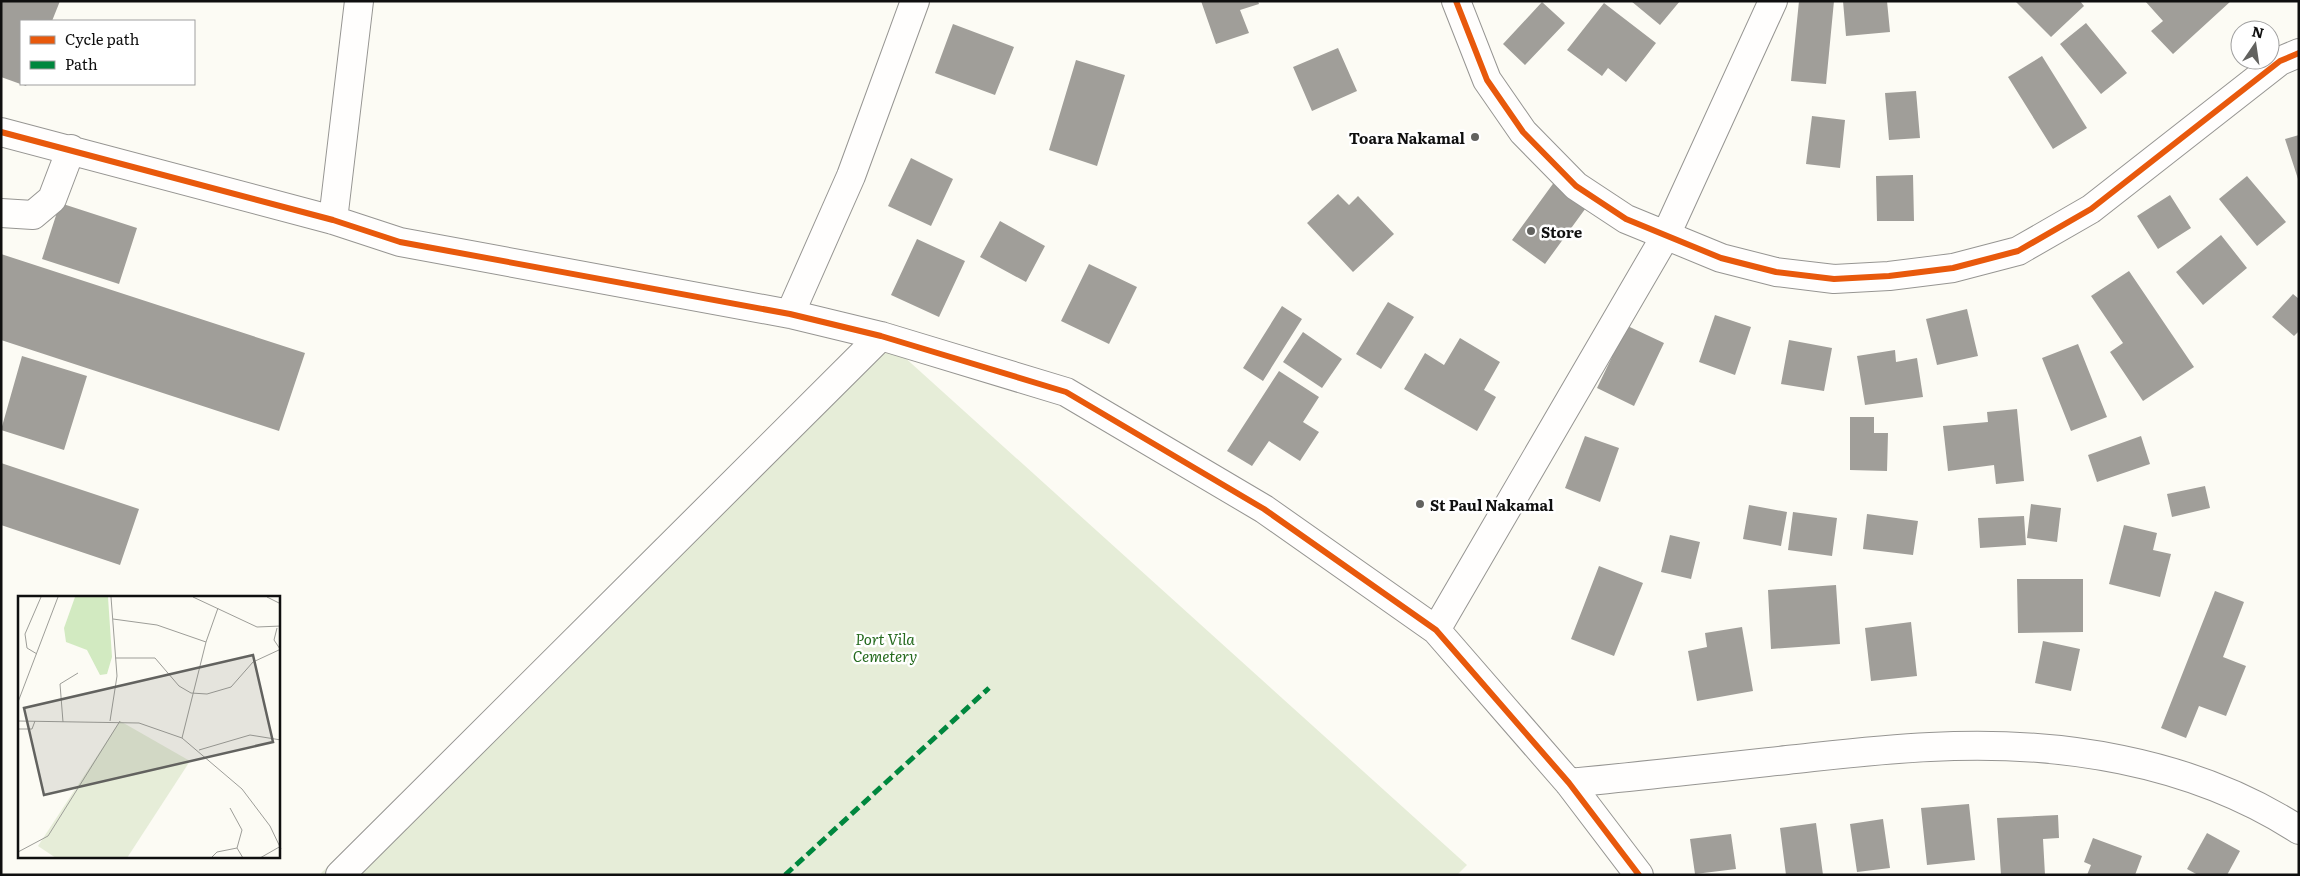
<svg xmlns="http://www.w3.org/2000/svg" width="2300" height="876" viewBox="0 0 2300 876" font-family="Literata,serif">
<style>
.cemetery{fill:#e6edd8}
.building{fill:#a09e99}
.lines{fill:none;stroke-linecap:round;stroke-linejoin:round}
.minor-casing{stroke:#969592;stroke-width:30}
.minor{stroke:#fffefd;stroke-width:28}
.quiet{stroke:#00873e;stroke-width:5;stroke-dasharray:10 5;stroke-linecap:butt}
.cycleway-casing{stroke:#fff;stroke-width:9}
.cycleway{stroke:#e8590c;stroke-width:6}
.poi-dot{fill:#62625f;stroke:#fff;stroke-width:2}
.labels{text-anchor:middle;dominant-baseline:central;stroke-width:5;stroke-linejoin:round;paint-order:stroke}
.poi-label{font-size:15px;font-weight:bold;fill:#0f0f0f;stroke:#fff;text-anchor:start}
.park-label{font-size:15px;font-style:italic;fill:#24691d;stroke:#fff}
.inset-road{fill:none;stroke:#9d9d98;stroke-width:1}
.view{fill:#62625f;fill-opacity:0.15;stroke:#62625f;stroke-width:2.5}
.inset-edge{fill:none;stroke:#0f0f0f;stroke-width:2.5}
</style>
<rect width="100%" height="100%" fill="#fcfbf4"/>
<path class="cemetery" d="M881,336L1467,865L1457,875H319Z"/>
<path class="building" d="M1,1H60L52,21H21V84H27L26,86L1,77Z
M1201,1H1258L1259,4L1240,10L1249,33L1216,44Z
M1631,1H1680L1660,25Z
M1799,1H1834L1826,84L1791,81Z
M1843,1H1887L1890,32L1846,36Z
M2015,1H2080L2084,6L2051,37Z
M2145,1H2231L2173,54L2151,31L2163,21Z
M1542,2L1565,23L1525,65L1503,44Z
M1604,3L1656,43L1626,82L1608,68L1602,76L1567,50Z
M2086,23L2127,73L2101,94L2060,44Z
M953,24L1014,47L995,95L935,73Z
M1338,48L1357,91L1312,111L1293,67Z
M2042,56L2087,128L2053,149L2008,77Z
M1076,60L1125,75L1097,166L1049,150Z
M1916,91L1920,138L1889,140L1885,93Z
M1812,116L1845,120L1840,168L1806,164Z
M2299,135V179H2298L2285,139Z
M911,158L953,179L931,226L888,206Z
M1913,175L1914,221H1877L1876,176Z
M2247,176L2286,222L2257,246L2219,199Z
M1555,181L1588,205L1545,264L1512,240Z
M1338,194L1349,205L1358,196L1394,234L1353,272L1307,223Z
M2170,195L2191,228L2158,249L2137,216Z
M60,203L137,228L119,284L42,259Z
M1000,221L1045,246L1026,282L980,257Z
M2221,235L2247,268L2203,305L2176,272Z
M917,239L965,261L939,317L891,295Z
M1,254L305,353L279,431L1,340Z
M1089,264L1137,287L1109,344L1061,321Z
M2129,271L2194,367L2143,401L2110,352L2123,343L2091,296Z
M2293,294L2299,299V331L2294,336L2272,317Z
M1388,302L1414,317L1381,369L1356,354Z
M1282,306L1302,319L1263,381L1243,368Z
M1967,309L1978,356L1937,365L1926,319Z
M1715,315L1751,327L1735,375L1699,362Z
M1617,321L1664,343L1634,406L1597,388L1612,357L1602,352Z
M1303,332L1342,359L1322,388L1283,362Z
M1460,338L1500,362L1484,390L1496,397L1477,431L1404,389L1425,353L1444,365Z
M1789,340L1832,348L1824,391L1781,384Z
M2078,344L2107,417L2071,431L2042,358Z
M1895,350L1896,362L1917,358L1923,397L1865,405L1857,356Z
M22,356L87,376L64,450L1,430Z
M1279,371L1319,397L1303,422L1319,432L1300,461L1269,441L1252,466L1227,451Z
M2017,409L2024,481L1996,484L1994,465L1948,471L1943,426L1988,422L1987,412Z
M1850,417H1874V433H1888L1887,471L1850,470Z
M1585,436L1619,448L1600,502L1565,488Z
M2141,436L2150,464L2097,482L2088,455Z
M1,463L139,509L120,565L1,525Z
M2205,486L2210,508L2172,517L2167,494Z
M2031,504L2061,508L2057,542L2027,538Z
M1749,505L1787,512L1781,546L1743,539Z
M1793,512L1837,518L1832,556L1788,550Z
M1867,514L1918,521L1913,555L1863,549Z
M2024,516L2026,545L1980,548L1978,518Z
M2124,525L2157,533L2153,550L2171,554L2160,597L2109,584Z
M1670,535L1700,542L1691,579L1661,572Z
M1599,566L1643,583L1614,656L1571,639Z
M2017,579H2083V632L2018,633Z
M1836,585L1840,644L1771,649L1768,590Z
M2215,591L2244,602L2223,657L2246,666L2226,716L2199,706L2186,738L2161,728Z
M1911,622L1917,676L1871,681L1865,628Z
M1742,627L1753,691L1697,701L1688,651L1707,647L1705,633Z
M2043,641L2080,649L2071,691L2035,683Z
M1969,804L1975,860L1927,865L1921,808Z
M2058,815L2059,838L2043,839L2045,875H2001L1997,818Z
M1883,819L1890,868L1857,872L1850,824Z
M1816,823L1823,875H1786L1780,828Z
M2207,833L2240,851L2227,875H2198L2187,869Z
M1731,834L1736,869L1695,874L1690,839Z
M2093,838L2142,856L2135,875H2087L2091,865L2084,862Z"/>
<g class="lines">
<g class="minor-casing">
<path id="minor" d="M1456,1L1487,80L1523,132L1576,186L1626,219L1721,258L1776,272L1834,279L1889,276L1953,268L2018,251L2091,209L2280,61L2299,53
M1,132L333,220L400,242L790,314L881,336L1066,392L1264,509L1436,630L1569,783L1639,875
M1,213L33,215L52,199L71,149
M333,220L359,1
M790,314L851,176L915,1
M1436,630L1666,235L1773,1
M1569,783C1642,776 1714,768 1787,760C1834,755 1882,749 1930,747C2056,740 2191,760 2299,830
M340,875L881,336"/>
</g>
<use href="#minor" class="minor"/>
<path class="quiet" d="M785,875L989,688"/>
<g class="cycleway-casing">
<path id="cycleway" d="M1456,1L1487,80L1523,132L1576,186L1626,219L1721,258L1776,272L1834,279L1889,276L1953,268L2018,251L2091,209L2280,61L2299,53
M1,132L333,220L400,242L790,314L881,336L1066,392L1264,509L1436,630L1569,783L1639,875"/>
</g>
<use href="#cycleway" class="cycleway"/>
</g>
<g class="poi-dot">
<circle cx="1475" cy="137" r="5"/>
<circle cx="1531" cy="231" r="5"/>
<circle cx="1420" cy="504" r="5"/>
</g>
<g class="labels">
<g class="poi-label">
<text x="1465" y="137" text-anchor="end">Toara Nakamal</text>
<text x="1541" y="231">Store</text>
<text x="1430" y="504">St Paul Nakamal</text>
</g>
<g class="park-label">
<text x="885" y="638">Port Vila<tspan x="885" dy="17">Cemetery</tspan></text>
</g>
</g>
<g transform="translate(18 596)">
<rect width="262" height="262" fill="#fcfbf4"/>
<path d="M57,1H90L94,61L89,78L82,79L69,54L48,46L46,32Z" fill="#d2eac1"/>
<path d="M102,125L172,165L109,262H38L20,250Z" fill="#e6edd8"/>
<path class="inset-road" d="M175,1L239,31L263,30M249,1L263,8M95,23L139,29L188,46L200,12M259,32L256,44L262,53M19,58L9,52L7,38L23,1M97,62H137L161,90L173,97L189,98L213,91L235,66L263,53M0,106L40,1M0,125L121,127L164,142L224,193L252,230L263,253M92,125L99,80L93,1M45,126L42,88L60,77M0,133H14L17,125M164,142L188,46M181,154L232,139L263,144M212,212L224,234L219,252L225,262M0,256L30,240L102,125M193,262L199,256L219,252M242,262L263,250"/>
<path class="view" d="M235,59L255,146L26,199L6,112Z"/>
<rect width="262" height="262" class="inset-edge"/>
</g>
<rect width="2300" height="876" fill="none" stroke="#0f0f0f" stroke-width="5"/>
<rect x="20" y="20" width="175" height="65" fill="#ffffff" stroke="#9f9f9f"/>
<rect x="30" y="36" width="25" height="8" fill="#e8590c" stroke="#9f9f9f"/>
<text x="65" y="45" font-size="15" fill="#0f0f0f">Cycle path</text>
<rect x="30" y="61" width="25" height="8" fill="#00873e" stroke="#9f9f9f"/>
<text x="65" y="70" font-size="15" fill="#0f0f0f">Path</text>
<g transform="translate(2255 45) rotate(13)"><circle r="24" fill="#ffffff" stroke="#9f9f9f"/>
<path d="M0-4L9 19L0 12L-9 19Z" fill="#62625f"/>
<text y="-8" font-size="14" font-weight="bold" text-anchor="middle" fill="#0f0f0f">N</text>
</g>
</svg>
